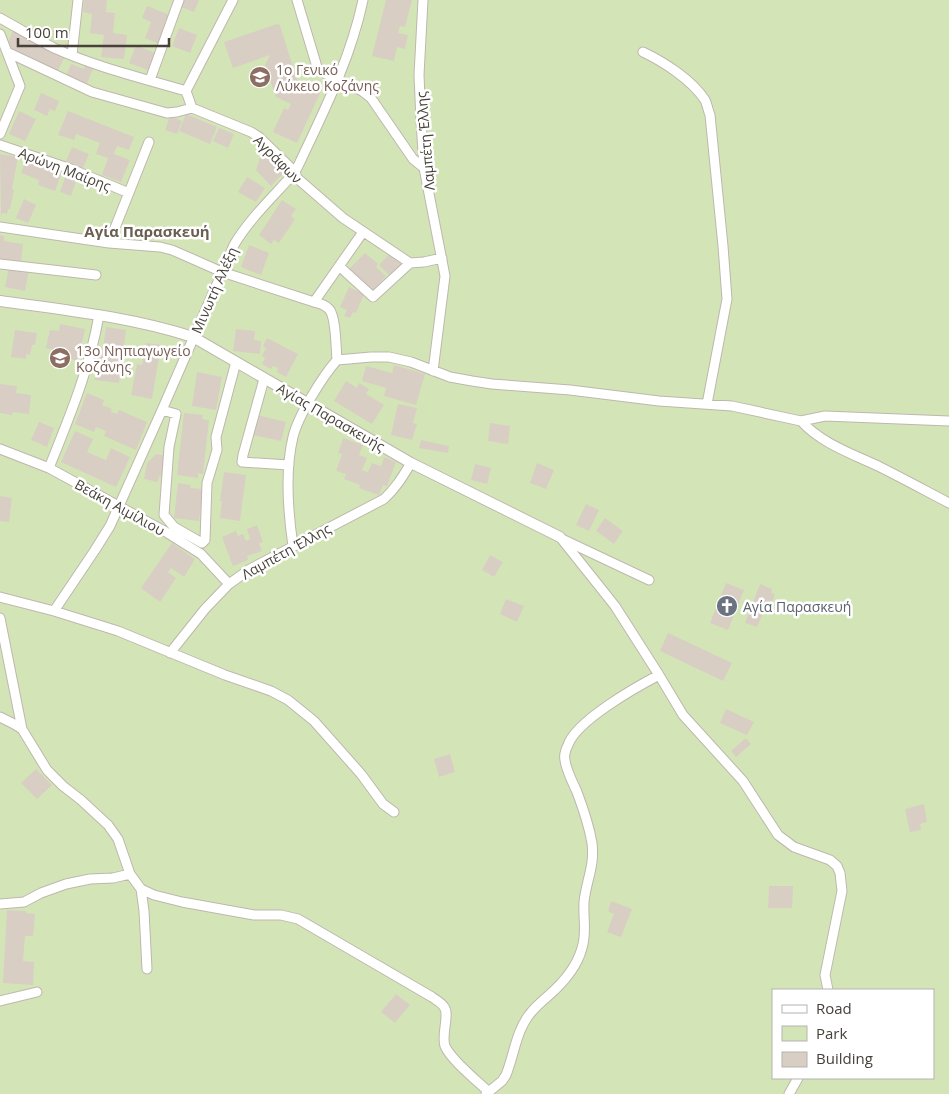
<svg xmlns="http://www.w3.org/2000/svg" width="949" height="1094" viewBox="0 0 949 1094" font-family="'Open Sans',sans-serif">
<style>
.green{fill:#d3e5b7;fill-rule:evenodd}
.building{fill:#d8cec4}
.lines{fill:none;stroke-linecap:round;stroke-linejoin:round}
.minor-casing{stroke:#bfb7ae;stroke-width:11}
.tertiary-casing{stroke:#bfb7ae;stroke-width:12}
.minor{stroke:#fff;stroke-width:9}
.tertiary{stroke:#fff;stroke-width:10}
.labels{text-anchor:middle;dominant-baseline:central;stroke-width:5;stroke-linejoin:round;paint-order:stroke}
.education-label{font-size:14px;fill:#785e54;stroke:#fff;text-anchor:start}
.street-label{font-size:14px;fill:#474139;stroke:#fff}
.worship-label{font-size:14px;fill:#5b616d;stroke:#fff;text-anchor:start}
.neighbourhood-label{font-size:15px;font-weight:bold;fill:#695e51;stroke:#fff}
</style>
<rect width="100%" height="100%" fill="#f4f0ea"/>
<path class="green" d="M0,0H949V1094H0ZM773,990H933V1078H773Z"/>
<path class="building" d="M84,0H107L106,12L115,13L113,33L127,35L124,59L101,57L104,35L90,33L92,14L83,12Z
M183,0H199L194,12L181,7Z
M386,0H412L405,27L400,26L398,33L408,35L405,49L397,47L394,61L372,56Z
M147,6L170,15L159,44L145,38L151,22L142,18Z
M277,24L280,25L297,80L321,91L297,143L273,132L284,108L288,110L291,104L276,97L265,65L270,55L233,68L224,42Z
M179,28L197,35L190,53L172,46Z
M13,30L65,56L57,73L12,52L8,43Z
M136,45L155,53L148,70L129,63Z
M71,64L84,69L85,65L93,69L86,86L65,78Z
M41,93L59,101L55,111L50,109L47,116L34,110Z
M19,111L36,119L25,141L9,134Z
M68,111L134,137L129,150L117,146L114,154L130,160L121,182L102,175L108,158L96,154L100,143L76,134L74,140L58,135Z
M186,114L217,127L210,144L179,131Z
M170,116L182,121L177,134L165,130Z
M219,128L234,134L228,148L213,141Z
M264,145L288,168L271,186L256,170Z
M72,147L89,154L83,168L66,161Z
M0,154L18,157L12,189L14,190L10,209H8L7,214L2,213L1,218Z
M26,159L62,172L55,191L38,185L39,180L21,173Z
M66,175L77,178L71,196L60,192Z
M247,177L265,188L256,202L238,192Z
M24,199L36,205L28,223L16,218Z
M282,200L296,209L291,216L295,219L279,243L274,240L271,244L259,235Z
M0,235L4,236V241L23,244L21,262L0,259Z
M249,245L269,253L261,275L241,267Z
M365,253L378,264L376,267L386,276L372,292L348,270Z
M390,253L402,264L390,276L379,265Z
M9,267L29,270L25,291L5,287Z
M349,287L364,294L356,313L353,312L350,318L344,316L347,310L340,307Z
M60,324L85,329L78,361L66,358L67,353L46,348L50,330L59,331Z
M106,327L126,330L119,383L95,380L100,348H103Z
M236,329L255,331L254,340L261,341L260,354L233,351Z
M15,330L37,333L35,345H32L30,355L26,354V359L11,357Z
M267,338L298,354L286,377L277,372L278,368L273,366L271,369L262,364L265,358L262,356L266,348L263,346Z
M146,343L161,345L152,399L131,395L137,364L142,365Z
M394,365L425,374L416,405L384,396L386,388L362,381L366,366L392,373Z
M197,372L222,377L216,410L192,406Z
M346,381L357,388L359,383L369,389L366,394L384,405L372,424L334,401Z
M0,384L17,386L16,393L31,395L29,414L13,412L12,415L0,413Z
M87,393L104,400L102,405L112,409L111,412L117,414L119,410L147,422L136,450L104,436L106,431L96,427L94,432L75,424Z
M398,404L417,408L413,423L417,424L412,440L391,435Z
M184,413L203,415L202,419L209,420L203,474L198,473V478L177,475Z
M257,415L286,422L281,441L253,435Z
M39,422L54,428L47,447L31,440Z
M490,423L510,426L508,444L488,441Z
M75,431L93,439L87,452L106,460L111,448L130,457L116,487L61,462Z
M343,438L363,445L359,455L367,458L362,470L368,472L372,463L381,466L384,457L396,462L387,486L383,485L379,495L359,488L360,485L344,479L346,474L336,471L342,454L338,453Z
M421,440L449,446L448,453L419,448Z
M156,454L166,456L163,476H159L158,482L144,479L147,463Z
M537,463L554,470L546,489L530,483Z
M475,464L491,468L487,484L471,480Z
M224,472L246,475L240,521L220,518L222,501H220Z
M178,483L191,485L190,488L203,489L199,521L174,518Z
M0,496L12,498L9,522L0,521Z
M586,504L599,510L589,531L576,525Z
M605,518L623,531L614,544L596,531Z
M257,525L263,542L259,543L262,551L247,556L248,560L233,566L222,537L236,531L238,536L243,534L246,541L250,539L247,529Z
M172,543L195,559L184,577L171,568L168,572L176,578L160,602L141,588Z
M490,555L503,562L494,577L482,570Z
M726,583L744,590L728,630L710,623Z
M760,584L772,589L771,593L775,594L768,612L764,611L757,627L745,623Z
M506,599L524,606L517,622L500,614Z
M668,633L732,663L723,681L660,651Z
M726,709L754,722L747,735L720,723Z
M746,738L751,744L736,757L731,751Z
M450,754L455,772L439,777L434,759Z
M36,769L52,785L37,799L21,783Z
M924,804L927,822L920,824L921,830L910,832L905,809Z
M769,886H793L792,908H768Z
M611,901L632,909L621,937L607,932L614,914L608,911Z
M7,910L26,911V913L35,914L33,936H25L23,961L34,962L33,985L3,983Z
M396,994L410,1005L395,1023L381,1012Z"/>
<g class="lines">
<g class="minor-casing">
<path id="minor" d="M297,0L317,67L320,71L362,91L371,98L413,159L424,168
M423,0L419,75L421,121L424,168L445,276L433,371
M0,18C18,28 36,39 54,48C96,67 142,78 186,91L192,108L251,132L259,137L295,172L297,178L343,218L410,263L424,262L442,258
M0,34L20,86L0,134
M7,52L92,92L167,113L177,112L192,108
M643,52C664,62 692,80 705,100C707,104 708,110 710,115L723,246L727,299L707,404
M72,55L78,0
M150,80L179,0
M186,91L233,0
M0,145L71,169L129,193
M0,227L109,243L160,247L172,250L222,272L314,302C319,303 325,305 329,309C336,316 336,349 337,360
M109,243L149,142
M0,264L96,275
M339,266L373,297L410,263
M314,302L363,232
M264,379L243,455L242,462L289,465
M162,410L176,414L169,447L164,515L174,527L202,543L205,540L207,483L217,450L216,437L236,362
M801,421C822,444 853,454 880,467C904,479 926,491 949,503
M0,449L49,468L166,532L201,554L229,584
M49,468C69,418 90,368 99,315
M560,537L615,606L659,675L683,715L743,781L778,835L794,847L830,860L837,866L840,873L842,891L825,975L828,990
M562,539L649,580
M293,546C288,512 285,470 293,437C298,416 322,377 337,360L371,357H389L411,362L450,377L472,381L492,384L570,390L659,401L732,406L801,421L825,416L949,421
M0,597L54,611L118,631L225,675L271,691L288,700L314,721L361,774L383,804L394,812
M54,611L95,550L110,526L162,410L234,245C249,219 275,195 295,172L300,162C325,109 351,57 363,0
M0,618L22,729L47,770L63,786L81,800L108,825L118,839L130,874L141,889L144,911L147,969
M170,653L205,609L229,584L250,569L384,499C396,488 403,476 411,463
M0,717L14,724L22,729
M141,889L154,895L182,902L254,915H281L298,919L432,997C436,1000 442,1003 444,1007C450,1014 441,1035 445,1046C451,1060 476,1080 488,1091
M0,904L24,902L41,893L66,884L90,879L113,878L130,874
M0,1001L37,992
M486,1094L502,1081L506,1075C514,1055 516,1032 529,1015C534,1008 541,1002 548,996C563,983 577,967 582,948C587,933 583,918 584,902C586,881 595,866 592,843C589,825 583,808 577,792C573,783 566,770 565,760C564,756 566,749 568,745C576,721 636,687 659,675
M789,1094L798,1078"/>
</g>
<g class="tertiary-casing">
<path id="tertiary" d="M0,301C65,310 131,317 193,337L411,463L560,537"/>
</g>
<use href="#minor" class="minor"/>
<use href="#tertiary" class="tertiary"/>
</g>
<defs>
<g id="school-disc" transform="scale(1.125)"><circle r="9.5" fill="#8d6e63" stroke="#fff"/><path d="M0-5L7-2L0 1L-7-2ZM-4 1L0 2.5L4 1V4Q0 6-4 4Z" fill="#fff"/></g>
<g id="church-disc" transform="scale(1.125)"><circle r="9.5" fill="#6b7280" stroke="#fff"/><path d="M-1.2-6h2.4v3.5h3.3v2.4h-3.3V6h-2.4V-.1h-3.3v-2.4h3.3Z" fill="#fff"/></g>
</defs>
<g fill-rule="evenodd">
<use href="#school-disc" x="260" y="77"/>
<use href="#school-disc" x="60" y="358"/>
<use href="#church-disc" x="727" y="606"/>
</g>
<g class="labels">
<g class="education-label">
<text x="276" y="69">1ο Γενικό<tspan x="276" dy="16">Λύκειο Κοζάνης</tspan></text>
<text x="76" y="350">13ο Νηπιαγωγείο<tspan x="76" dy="16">Κοζάνης</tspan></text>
</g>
<g class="street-label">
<text transform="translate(425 141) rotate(-95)">Λαμπέτη Έλλης</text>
<text transform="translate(278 159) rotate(45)">Αγράφων</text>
<text transform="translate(65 169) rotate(21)">Αρώνη Μαίρης</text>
<text transform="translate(214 290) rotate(-66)">Μινωτή Αλέξη</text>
<text transform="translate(331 417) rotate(30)">Αγίας Παρασκευής</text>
<text transform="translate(120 507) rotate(29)">Βεάκη Αιμίλιου</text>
<text transform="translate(286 551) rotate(-29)">Λαμπέτη Έλλης</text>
</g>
<g class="worship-label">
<text x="743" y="606">Αγία Παρασκευή</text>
</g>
<g class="neighbourhood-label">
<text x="147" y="231">Αγία Παρασκευή</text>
</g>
</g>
<rect x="772" y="989" width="162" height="90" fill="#ffffff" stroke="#b5b3b0"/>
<rect x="782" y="1005" width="25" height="8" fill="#ffffff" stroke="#b5b3b0"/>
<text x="816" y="1014" font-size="15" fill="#474139">Road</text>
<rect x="782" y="1026" width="25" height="15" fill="#d3e5b7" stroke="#b5b3b0"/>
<text x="816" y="1039" font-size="15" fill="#474139">Park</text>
<rect x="782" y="1052" width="25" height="15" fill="#d8cec4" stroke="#b5b3b0"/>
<text x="816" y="1064" font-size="15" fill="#474139">Building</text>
<path d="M18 38v8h151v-8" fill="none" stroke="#474139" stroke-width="2.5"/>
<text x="25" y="38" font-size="15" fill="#474139" stroke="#ffffff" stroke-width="4" paint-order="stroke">100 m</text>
</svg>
